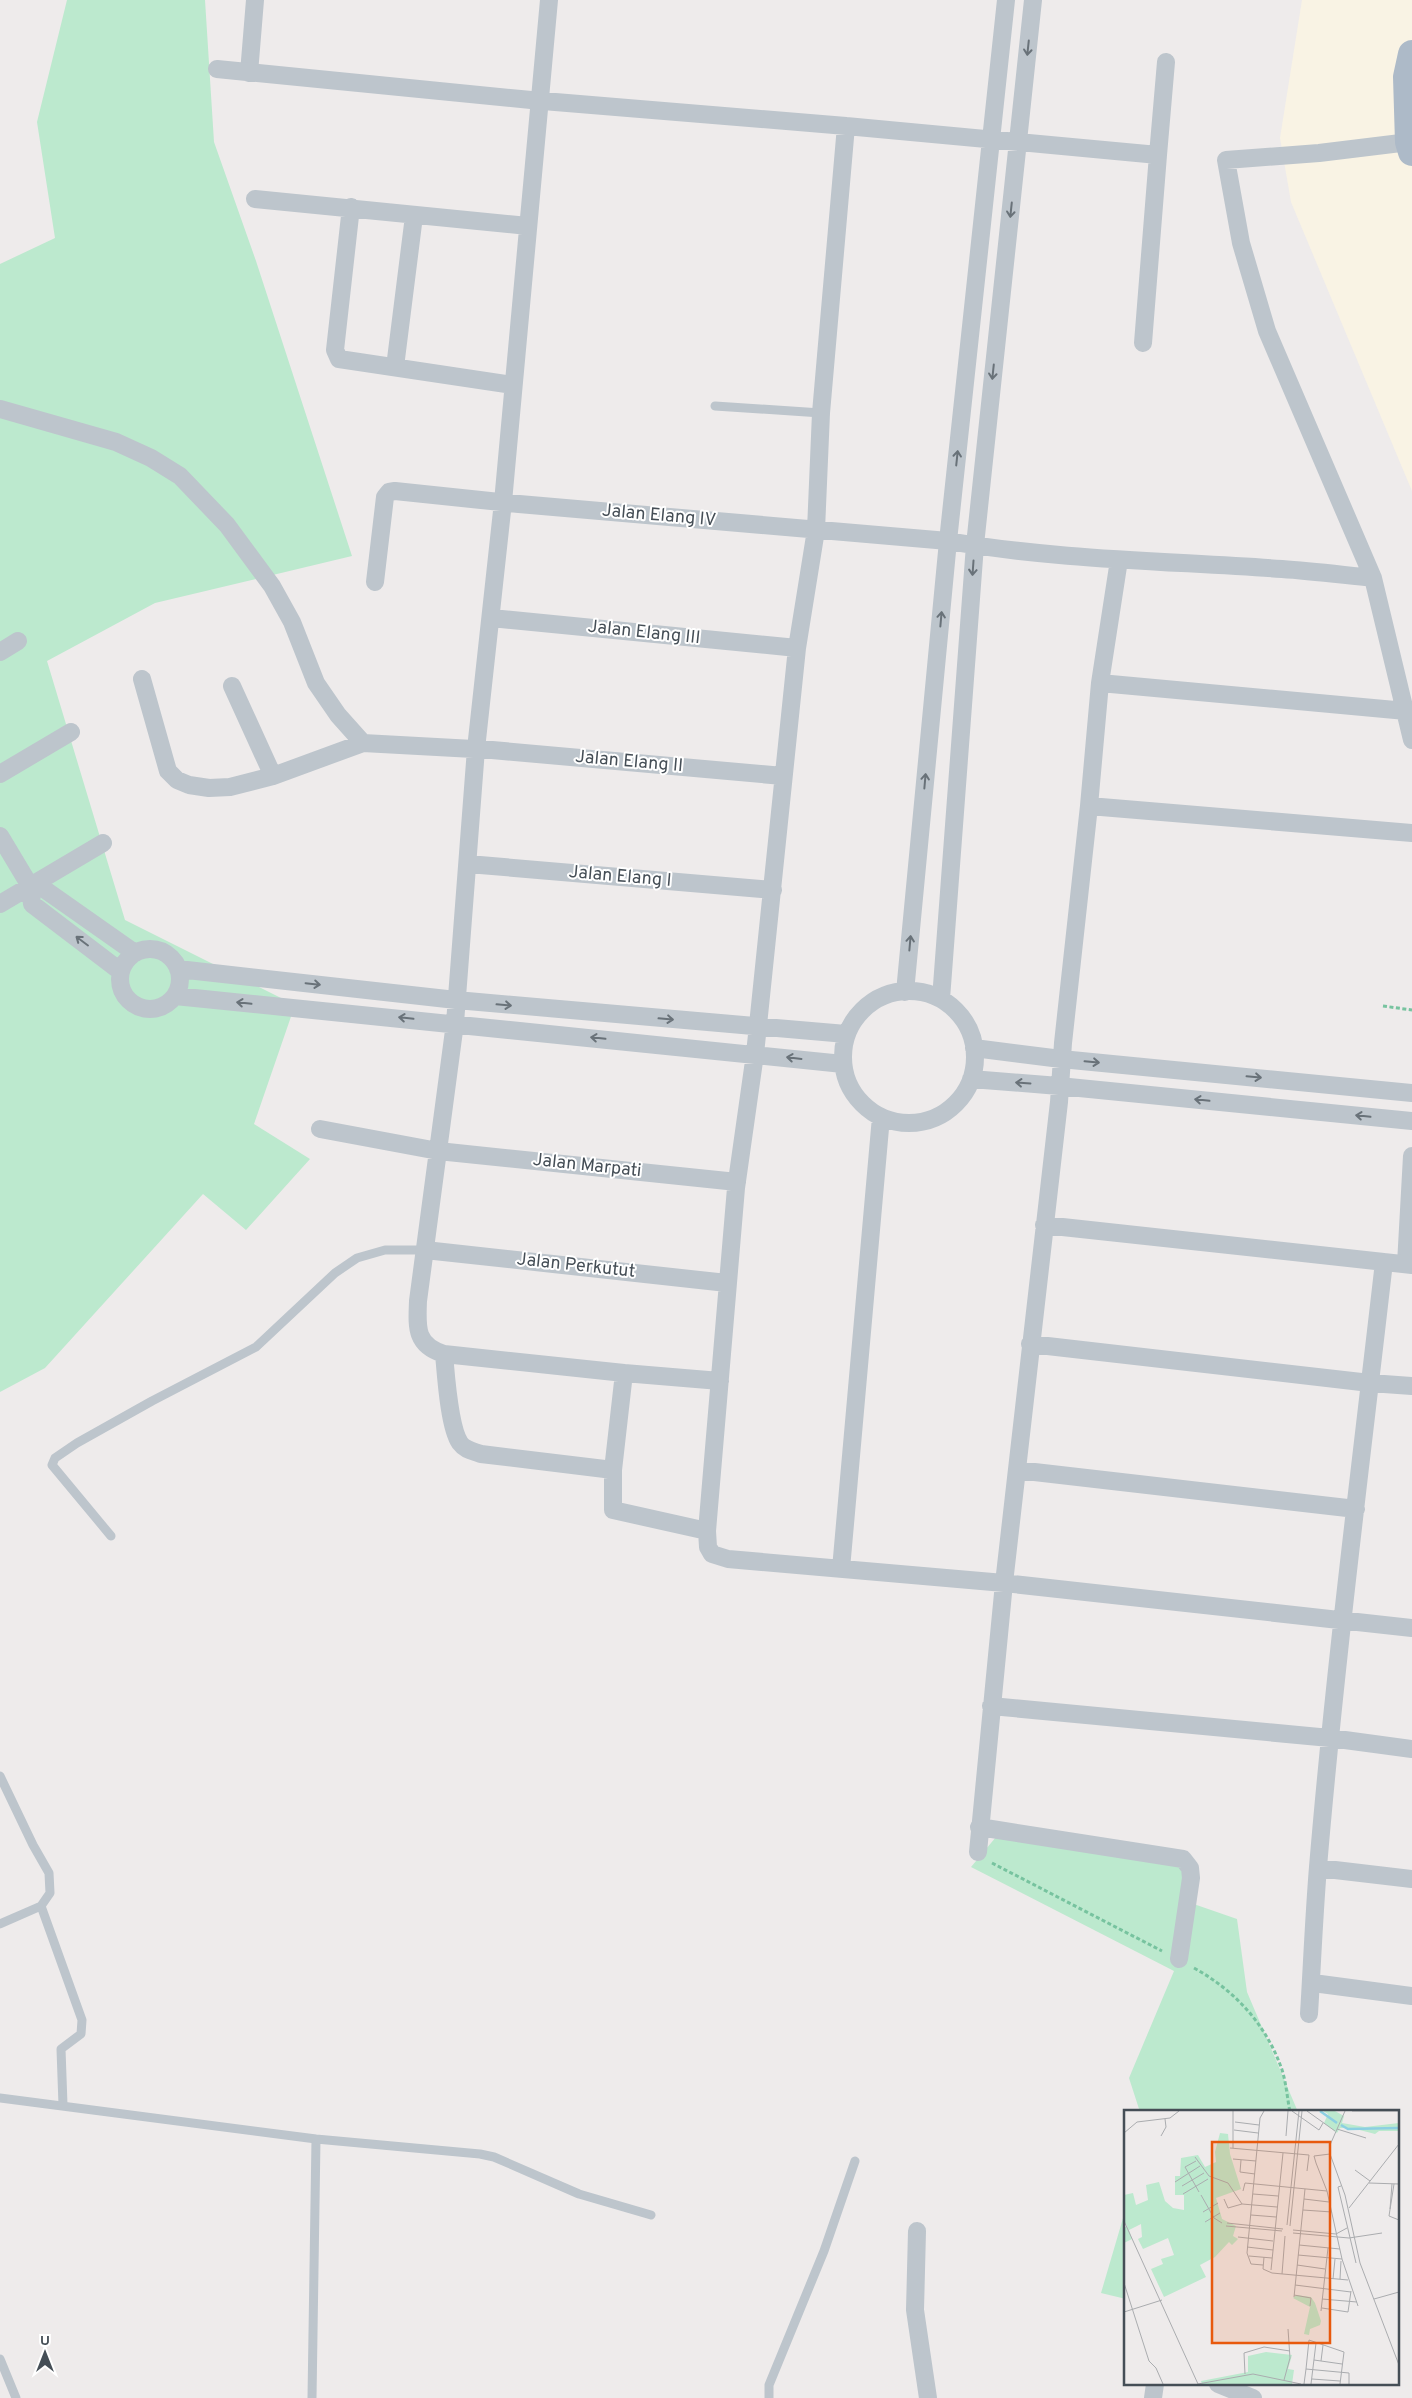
<svg xmlns="http://www.w3.org/2000/svg" width="1412" height="2398" viewBox="0 0 1412 2398" font-family="Overpass,sans-serif">
<style>
.commercial{fill:#f9f3e4}
.green{fill:#bce9ce}
.lines{fill:none;stroke-linecap:round;stroke-linejoin:round}
.path{stroke:#77c39f;stroke-width:3;stroke-dasharray:4 2.5;stroke-linecap:butt}
.service{stroke:#bdc5cc;stroke-width:9}
.minor{stroke:#bdc5cc;stroke-width:18}
.primary{stroke:#adbac8;stroke-width:28}
.oneway{stroke:#697279}
.labels{text-anchor:middle;dominant-baseline:central;stroke-width:4;stroke-linejoin:round;paint-order:stroke}
.street-label{font-size:18px;fill:#454e56;stroke:#fff}
.inset-river{fill:none;stroke:#8ccfe2;stroke-width:2.5}
.inset-road{fill:none;stroke:#aaacaf;stroke-width:1}
.view{fill:#e8590c;fill-opacity:0.15;stroke:#e8590c;stroke-width:2.5}
.inset-edge{fill:none;stroke:#454e56;stroke-width:2.5}
</style>
<rect width="100%" height="100%" fill="#eeebeb"/>
<path class="commercial" d="M1302,0H1412V491L1291,202L1280,138Z"/>
<path class="green" d="M67,0H205L214,142L256,261L352,556L155,603L47,661L125,920L295,1005L254,1124L310,1159L246,1230L203,1194L45,1368L0,1392V264L55,238L37,122Z
M1006,1825L1184,1854L1185,1901L1237,1919L1247,1992L1298,2112H1140L1129,2078L1174,1971L971,1867Z
M1126,2208V2299L1101,2293Z"/>
<g class="lines">
<path class="path" d="M1383,1006L1412,1010
M992,1863L1162,1951
M1194,1968C1234,1990 1265,2023 1281,2067C1286,2080 1287,2097 1290,2112"/>
<path class="service" d="M715,406L821,413
M111,1536L52,1465L55,1458L77,1443L152,1401L256,1347L335,1273L357,1258L385,1250H425
M0,1776L33,1845L49,1873L50,1893L41,1906L82,2020L81,2034L61,2049L63,2105
M0,1924L41,1906
M0,2098L316,2139L480,2154L494,2157L579,2194L651,2215
M0,2359L16,2398
M312,2398L316,2139
M769,2398V2385L824,2251L855,2161"/>
<path class="minor" d="M549,0L503,502L476,749L455,1023L418,1301C417,1327 415,1345 444,1354L624,1373L720,1381
M217,69L531,100L846,126L1158,155L1143,343
M249,73L255,0
M846,126L821,413L816,530L797,648L755,1054L736,1188L707,1531L708,1547L712,1554L728,1559L1004,1583L1412,1628
M1409,142L1319,153L1226,160L1241,243L1267,331L1373,578L1412,740
M1158,155L1166,62
M255,199L528,226
M351,207L335,350L339,359L513,385
M395,367L414,216
M0,409L116,442L151,458L180,476L227,525L272,586L292,622L316,683L338,715L363,743
M375,582L385,497L389,492L395,491L519,504L948,541C1058,560 1171,561 1282,569C1312,571 1343,575 1373,578
M491,618L797,648
M0,652L18,641
M142,679L168,771L177,780L189,785L209,788L230,787L273,776L363,743L492,750L783,776
M1100,683L1406,711
M232,686L273,776
M0,774L71,732
M1089,806L1412,833
M0,836L30,886L32,904L120,971
M468,864L773,890
M30,886L44,889L135,953
M0,904L103,843
M120 979a30 30 0 1 1 60 0a30 30 0 1 1-60 0Z
M178,969L456,1000L846,1034
M843 1057a66 66 0 1 1 132 0a66 66 0 1 1-132 0Z
M905,992L948,541L1006,0
M175,996L843,1064
M941,999L975,545L1033,0
M974,1048L1061,1059L1412,1093
M971,1079L1059,1086L1412,1121
M320,1129L438,1151L737,1182
M1044,1225L1412,1265
M425,1250L727,1283
M1406,1264L1412,1156
M1030,1344L1370,1383L1412,1386
M444,1354C446,1375 449,1427 460,1443C465,1450 473,1451 481,1454L613,1470
M624,1373L613,1470V1510L707,1531
M1017,1470L1356,1509
M841,1569L881,1117
M991,1706L1330,1738L1412,1749
M979,1827L1183,1859L1190,1868L1191,1878L1179,1959
M978,1852L1004,1583L1059,1102L1063,1043L1089,806L1100,683L1119,560
M1318,1868L1412,1879
M1313,1983L1412,1996
M1309,2014C1312,1965 1314,1916 1318,1867C1335,1665 1361,1463 1384,1262
M917,2231L915,2310L928,2398
M1218,2384L1253,2398
M1153,2398L1155,2384"/>
<path class="primary" d="M1412,54L1407,77L1409,142L1412,152"/>
</g>
<defs><path id="oneway-shaft" d="M-6 0H5M1.5-3L5.5 0L1.5 3" fill="none" stroke-width="1.6" stroke-linecap="round" stroke-linejoin="round" transform="scale(1.25)"/></defs>
<g class="oneway">
<use href="#oneway-shaft" transform="translate(1028 48) rotate(96)"/>
<use href="#oneway-shaft" transform="translate(1011 210) rotate(96)"/>
<use href="#oneway-shaft" transform="translate(993 372) rotate(96)"/>
<use href="#oneway-shaft" transform="translate(957 458) rotate(-84)"/>
<use href="#oneway-shaft" transform="translate(973 568) rotate(94)"/>
<use href="#oneway-shaft" transform="translate(941 619) rotate(-85)"/>
<use href="#oneway-shaft" transform="translate(925 781) rotate(-85)"/>
<use href="#oneway-shaft" transform="translate(82 941) rotate(-143)"/>
<use href="#oneway-shaft" transform="translate(910 943) rotate(-85)"/>
<use href="#oneway-shaft" transform="translate(313 984) rotate(6)"/>
<use href="#oneway-shaft" transform="translate(244 1003) rotate(-174)"/>
<use href="#oneway-shaft" transform="translate(504 1005) rotate(5)"/>
<use href="#oneway-shaft" transform="translate(406 1018) rotate(-174)"/>
<use href="#oneway-shaft" transform="translate(666 1019) rotate(5)"/>
<use href="#oneway-shaft" transform="translate(598 1038) rotate(-174)"/>
<use href="#oneway-shaft" transform="translate(794 1058) rotate(-173)"/>
<use href="#oneway-shaft" transform="translate(1092 1062) rotate(5)"/>
<use href="#oneway-shaft" transform="translate(1254 1077) rotate(5)"/>
<use href="#oneway-shaft" transform="translate(1023 1083) rotate(-176)"/>
<use href="#oneway-shaft" transform="translate(1202 1100) rotate(-174)"/>
<use href="#oneway-shaft" transform="translate(1363 1116) rotate(-174)"/>
</g>
<g class="labels">
<g class="street-label">
<text transform="translate(659 516) rotate(5)">Jalan Elang IV</text>
<text transform="translate(644 633) rotate(6)">Jalan Elang III</text>
<text transform="translate(629 762) rotate(5)">Jalan Elang II</text>
<text transform="translate(620 877) rotate(5)">Jalan Elang I</text>
<text transform="translate(587 1166) rotate(6)">Jalan Marpati</text>
<text transform="translate(576 1266) rotate(6)">Jalan Perkutut</text>
</g>
</g>
<g transform="translate(1124 2110)">
<rect width="275" height="275" fill="#eeebeb"/>
<path d="M199,1H211L220,6L218,13L241,17L275,13V21H255L251,24L228,18H216L213,23L200,13L204,4ZM96,23L104,24L106,44L117,79L92,88L98,109L112,116L109,126L114,129L108,135L105,132L91,147L76,155L82,167L40,187L27,159L39,154L37,149L50,145L44,128L19,139L14,129L18,127L17,114L5,120L8,129L0,133V118L3,116L0,111V85L9,83L12,95L24,90L22,75L35,72L41,91L49,98L60,100V85H51V66H56L57,48L74,45L81,57L92,52L91,42ZM172,185L187,187L191,193L197,211L196,215L186,219L185,225L180,224L186,197L169,188ZM142,242L168,245L164,259L170,260L168,274H78L77,271L124,262V246Z" fill="#bce9ce"/>
<path class="inset-river" d="M196,1L213,13M217,15L224,19L275,18"/>
<path class="inset-road" d="M168,1L195,20L199,13M183,1L211,21M221,1L206,35V44L221,85L236,153L275,255M228,1H274M111,12L135,15M213,19L242,28M110,20L134,23M0,23L13,12L46,8L55,1M37,26L42,17L41,9M162,26L164,1M106,38L185,45L183,61M109,38V1M206,44L190,46L192,53L203,81L218,149L234,196M71,47L85,66L104,73L118,94M109,49L132,51M117,50L116,62L131,64M72,51L61,57L75,82M231,60L246,71M51,72L76,56M245,73L275,74M270,74L265,106L275,110M58,76L80,63M217,76L214,77L232,153M119,81L121,73L203,81M59,84L84,69M129,84L154,86M77,85L90,108L98,113M100,89L104,98L118,94L153,97M180,89L205,92M225,98L275,34M266,99L268,74M179,100L208,102M79,102L94,93M127,105L152,107M0,111L74,274M81,112L96,103M103,113L159,119M163,115L175,1M102,116L158,121M166,116L178,1M169,120L212,124L223,118M169,123L225,128L258,123M114,127L149,131M175,135L216,139M123,137L149,140M174,145L218,149M125,146L148,148M140,147L139,159L148,163L224,170M139,155L127,154L123,143L136,8L140,1M173,155L201,159M147,160L159,43M158,164L161,126M209,169L211,149M216,169L217,151M0,173L25,251L32,258L39,274M171,175L227,182M170,185L187,188L186,196M170,187L181,79M198,189L233,192M250,189L275,182M198,198L224,202L227,181M197,201L204,138M0,202L38,190M190,250L218,254M197,251L199,235M182,259L185,230L220,242L216,274M121,264L120,243L140,237L166,241M188,269L216,271M160,270L166,248L164,219M74,274L129,264L177,274M180,274L182,259L225,263V274M187,274L192,233"/>
<path class="view" d="M88,32H206V233H88Z"/>
<rect width="275" height="275" class="inset-edge"/>
</g>
<g transform="translate(45 2353)" stroke="#ffffff" stroke-width="4" paint-order="stroke">
<path d="M0-4L9 19L0 12L-9 19Z" fill="#454e56"/>
<text y="-8" font-size="14" font-weight="bold" text-anchor="middle" fill="#454e56">U</text>
</g>
</svg>
